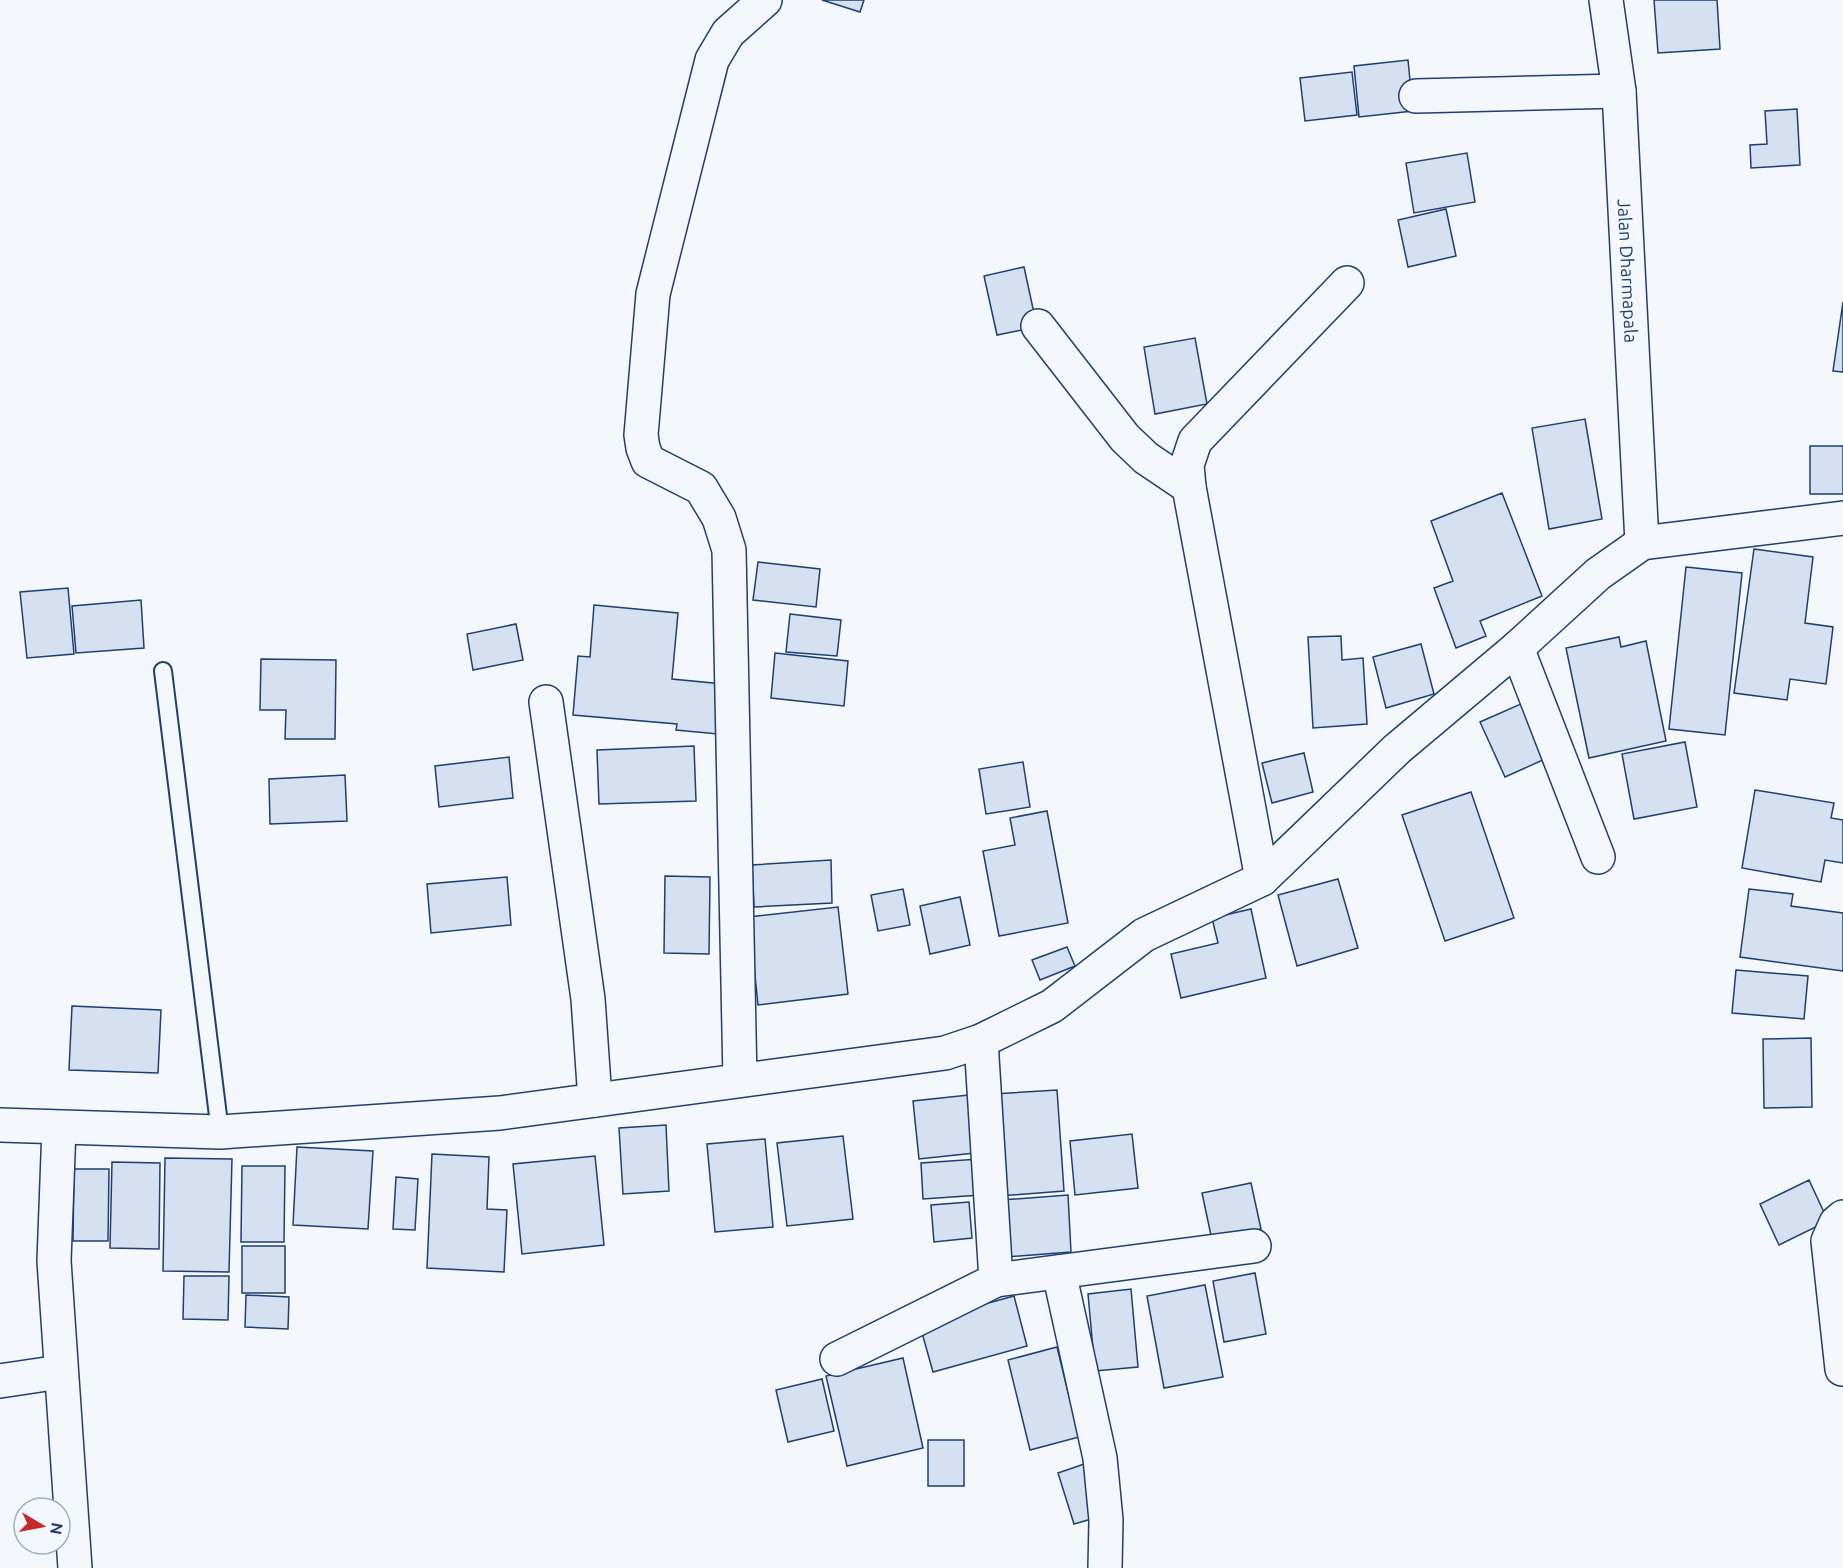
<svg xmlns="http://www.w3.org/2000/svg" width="1843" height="1568" viewBox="0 0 1843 1568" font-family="Ubuntu,sans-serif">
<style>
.building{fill:#d5e0f0;stroke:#1d3f73;stroke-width:1.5}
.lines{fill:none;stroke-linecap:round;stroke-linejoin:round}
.service-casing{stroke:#1d3f73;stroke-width:20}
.minor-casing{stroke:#1d3f73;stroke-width:36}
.service{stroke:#f4f7fb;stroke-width:16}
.minor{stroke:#f4f7fb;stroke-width:33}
.labels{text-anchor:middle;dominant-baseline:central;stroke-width:4.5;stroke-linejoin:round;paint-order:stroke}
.street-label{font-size:18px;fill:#1d3f73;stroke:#f4f7fb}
</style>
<rect width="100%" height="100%" fill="#f4f7fb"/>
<path class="building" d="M822,0H864L860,12Z
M1654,0H1717L1720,49L1658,53Z
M1408,60L1413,111L1359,117L1354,66Z
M1352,72L1357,115L1305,121L1300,78Z
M1797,109L1800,165L1751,168L1750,145L1767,144L1765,111Z
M1467,153L1475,202L1414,213L1406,163Z
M1446,209L1456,256L1408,267L1398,220Z
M1024,267L1037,327L997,335L984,276Z
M1843,302V372L1833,371Z
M1195,338L1207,404L1155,414L1144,347Z
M1585,419L1602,519L1549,529L1532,428Z
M1810,446H1843V494H1810Z
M1502,493L1542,596L1480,621L1486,636L1456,648L1434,588L1453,581L1431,521Z
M1754,549L1813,557L1805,623L1833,627L1826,684L1790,679L1787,700L1734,693Z
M758,562L820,569L816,607L753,600Z
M1686,567L1742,573L1725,735L1669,729Z
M68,588L74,654L27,658L20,592Z
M141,600L144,648L76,653L72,606Z
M594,605L678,613L672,679L723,684L718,734L676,730L677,724L573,715L578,656L590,657Z
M790,614L841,620L837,656L786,652Z
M516,624L523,660L473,670L467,634Z
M1341,636L1342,660L1363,658L1367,724L1313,728L1308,637Z
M1619,637L1621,647L1646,641L1666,741L1589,758L1566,648Z
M1421,644L1434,694L1386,708L1373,657Z
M775,653L848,661L844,706L771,698Z
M261,659L336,660L335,739H285L286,710H260Z
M1530,700L1554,755L1505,777L1480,722Z
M1685,742L1697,807L1634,819L1622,754Z
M694,746L696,801L599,804L597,750Z
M1304,753L1313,792L1272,803L1262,763Z
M509,757L513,798L439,807L435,766Z
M1023,762L1030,807L986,814L979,769Z
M345,775L347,821L270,824L269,779Z
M1755,790L1834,803L1831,818L1843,820V863L1825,860L1821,882L1742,868Z
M1471,792L1514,918L1445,941L1402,815Z
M1047,811L1068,923L999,936L983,851L1015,845L1010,818Z
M831,860L832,903L754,907L752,865Z
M665,876L710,877L709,954L664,953Z
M507,877L511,925L431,933L427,884Z
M1338,879L1358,948L1297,966L1278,895Z
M903,889L910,925L878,931L871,895Z
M1749,889L1793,894L1791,906L1843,913V971L1740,957Z
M960,897L970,945L930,954L920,906Z
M838,907L848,994L758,1005L749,917Z
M1251,909L1266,978L1181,998L1171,954L1218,943L1212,918Z
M1067,947L1075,966L1040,980L1032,960Z
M1736,970L1808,976L1804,1019L1732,1013Z
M72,1006L161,1010L158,1073L69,1070Z
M1811,1038L1812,1107L1764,1108L1763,1039Z
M1057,1090L1064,1191L1000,1196L993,1094Z
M978,1094L984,1152L919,1159L913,1101Z
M666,1125L669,1191L623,1194L619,1128Z
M1132,1134L1138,1188L1075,1195L1070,1141Z
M843,1136L853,1219L787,1226L777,1143Z
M765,1139L773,1227L715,1232L707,1144Z
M297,1147L373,1151L368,1229L293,1225Z
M432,1154L489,1157L487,1209L507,1210L504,1272L427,1268Z
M595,1156L604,1245L522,1254L513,1164Z
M165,1158L232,1159L229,1272L163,1271Z
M979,1159L981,1195L923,1199L921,1163Z
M112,1162L160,1163L159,1249L110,1248Z
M242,1166H285L284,1242H241Z
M74,1169H109L108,1241H73Z
M396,1177L418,1179L415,1230L393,1229Z
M1809,1180L1828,1221L1779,1245L1760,1204Z
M1251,1183L1261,1229L1212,1240L1202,1193Z
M1068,1195L1071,1252L1006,1257L1001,1200Z
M969,1202L972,1238L934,1242L931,1205Z
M242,1246H285V1293H242Z
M1255,1273L1266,1334L1224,1342L1213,1281Z
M184,1276H229L228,1320L183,1319Z
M1205,1285L1223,1377L1164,1388L1147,1296Z
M1131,1289L1138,1367L1095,1371L1088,1294Z
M246,1295L289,1297L288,1329L245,1327Z
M1014,1296L1027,1346L933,1372L919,1322Z
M1057,1347L1079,1437L1030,1450L1008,1360Z
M903,1358L923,1448L847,1466L826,1376Z
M822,1379L834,1431L788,1442L776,1390Z
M928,1440H964V1486H928Z
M1087,1463L1102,1516L1074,1524L1058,1473Z"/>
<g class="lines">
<g class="service-casing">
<path id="service" d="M163,671L220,1132"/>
</g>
<g class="minor-casing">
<g id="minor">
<path id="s1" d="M1606,0L1619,91L1642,543"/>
<path d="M1416,96L1619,91"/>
<path d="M1038,326L1125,438L1146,458L1189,487"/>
<path d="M1517,648L1598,857"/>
<path d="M546,702L588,999L595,1100"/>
<path d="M1262,879L1189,487L1187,465L1195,441L1347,283"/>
<path d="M740,1080L729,550L719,518L701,488L648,461L643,448L641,435L653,294L712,60L728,33L765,0"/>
<path d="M0,1125L220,1132L500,1113L945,1053L981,1041L1052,1006L1144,935L1262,879L1397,749L1517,648L1598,574L1642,543L1843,518"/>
<path d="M59,1128L54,1261L75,1568"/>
<path d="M1059,1272L1100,1458L1106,1520L1105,1568"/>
<path d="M996,1280L1254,1246"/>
<path d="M837,1359L996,1280L981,1041"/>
<path d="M1842,1369L1828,1241L1836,1223L1843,1217"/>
<path d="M0,1381L60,1372"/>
</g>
</g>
<use href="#service" class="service"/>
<use href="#minor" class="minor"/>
</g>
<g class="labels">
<g class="street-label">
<text stroke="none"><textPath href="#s1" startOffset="272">Jalan Dharmapala</textPath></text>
</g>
</g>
<g transform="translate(42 1526) rotate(100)"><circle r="28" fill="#f4f7fb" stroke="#9eadc5" stroke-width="1.5"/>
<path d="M0-4.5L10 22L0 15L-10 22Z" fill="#c62828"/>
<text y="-9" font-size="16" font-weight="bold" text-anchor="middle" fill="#1d3f73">N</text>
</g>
</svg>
